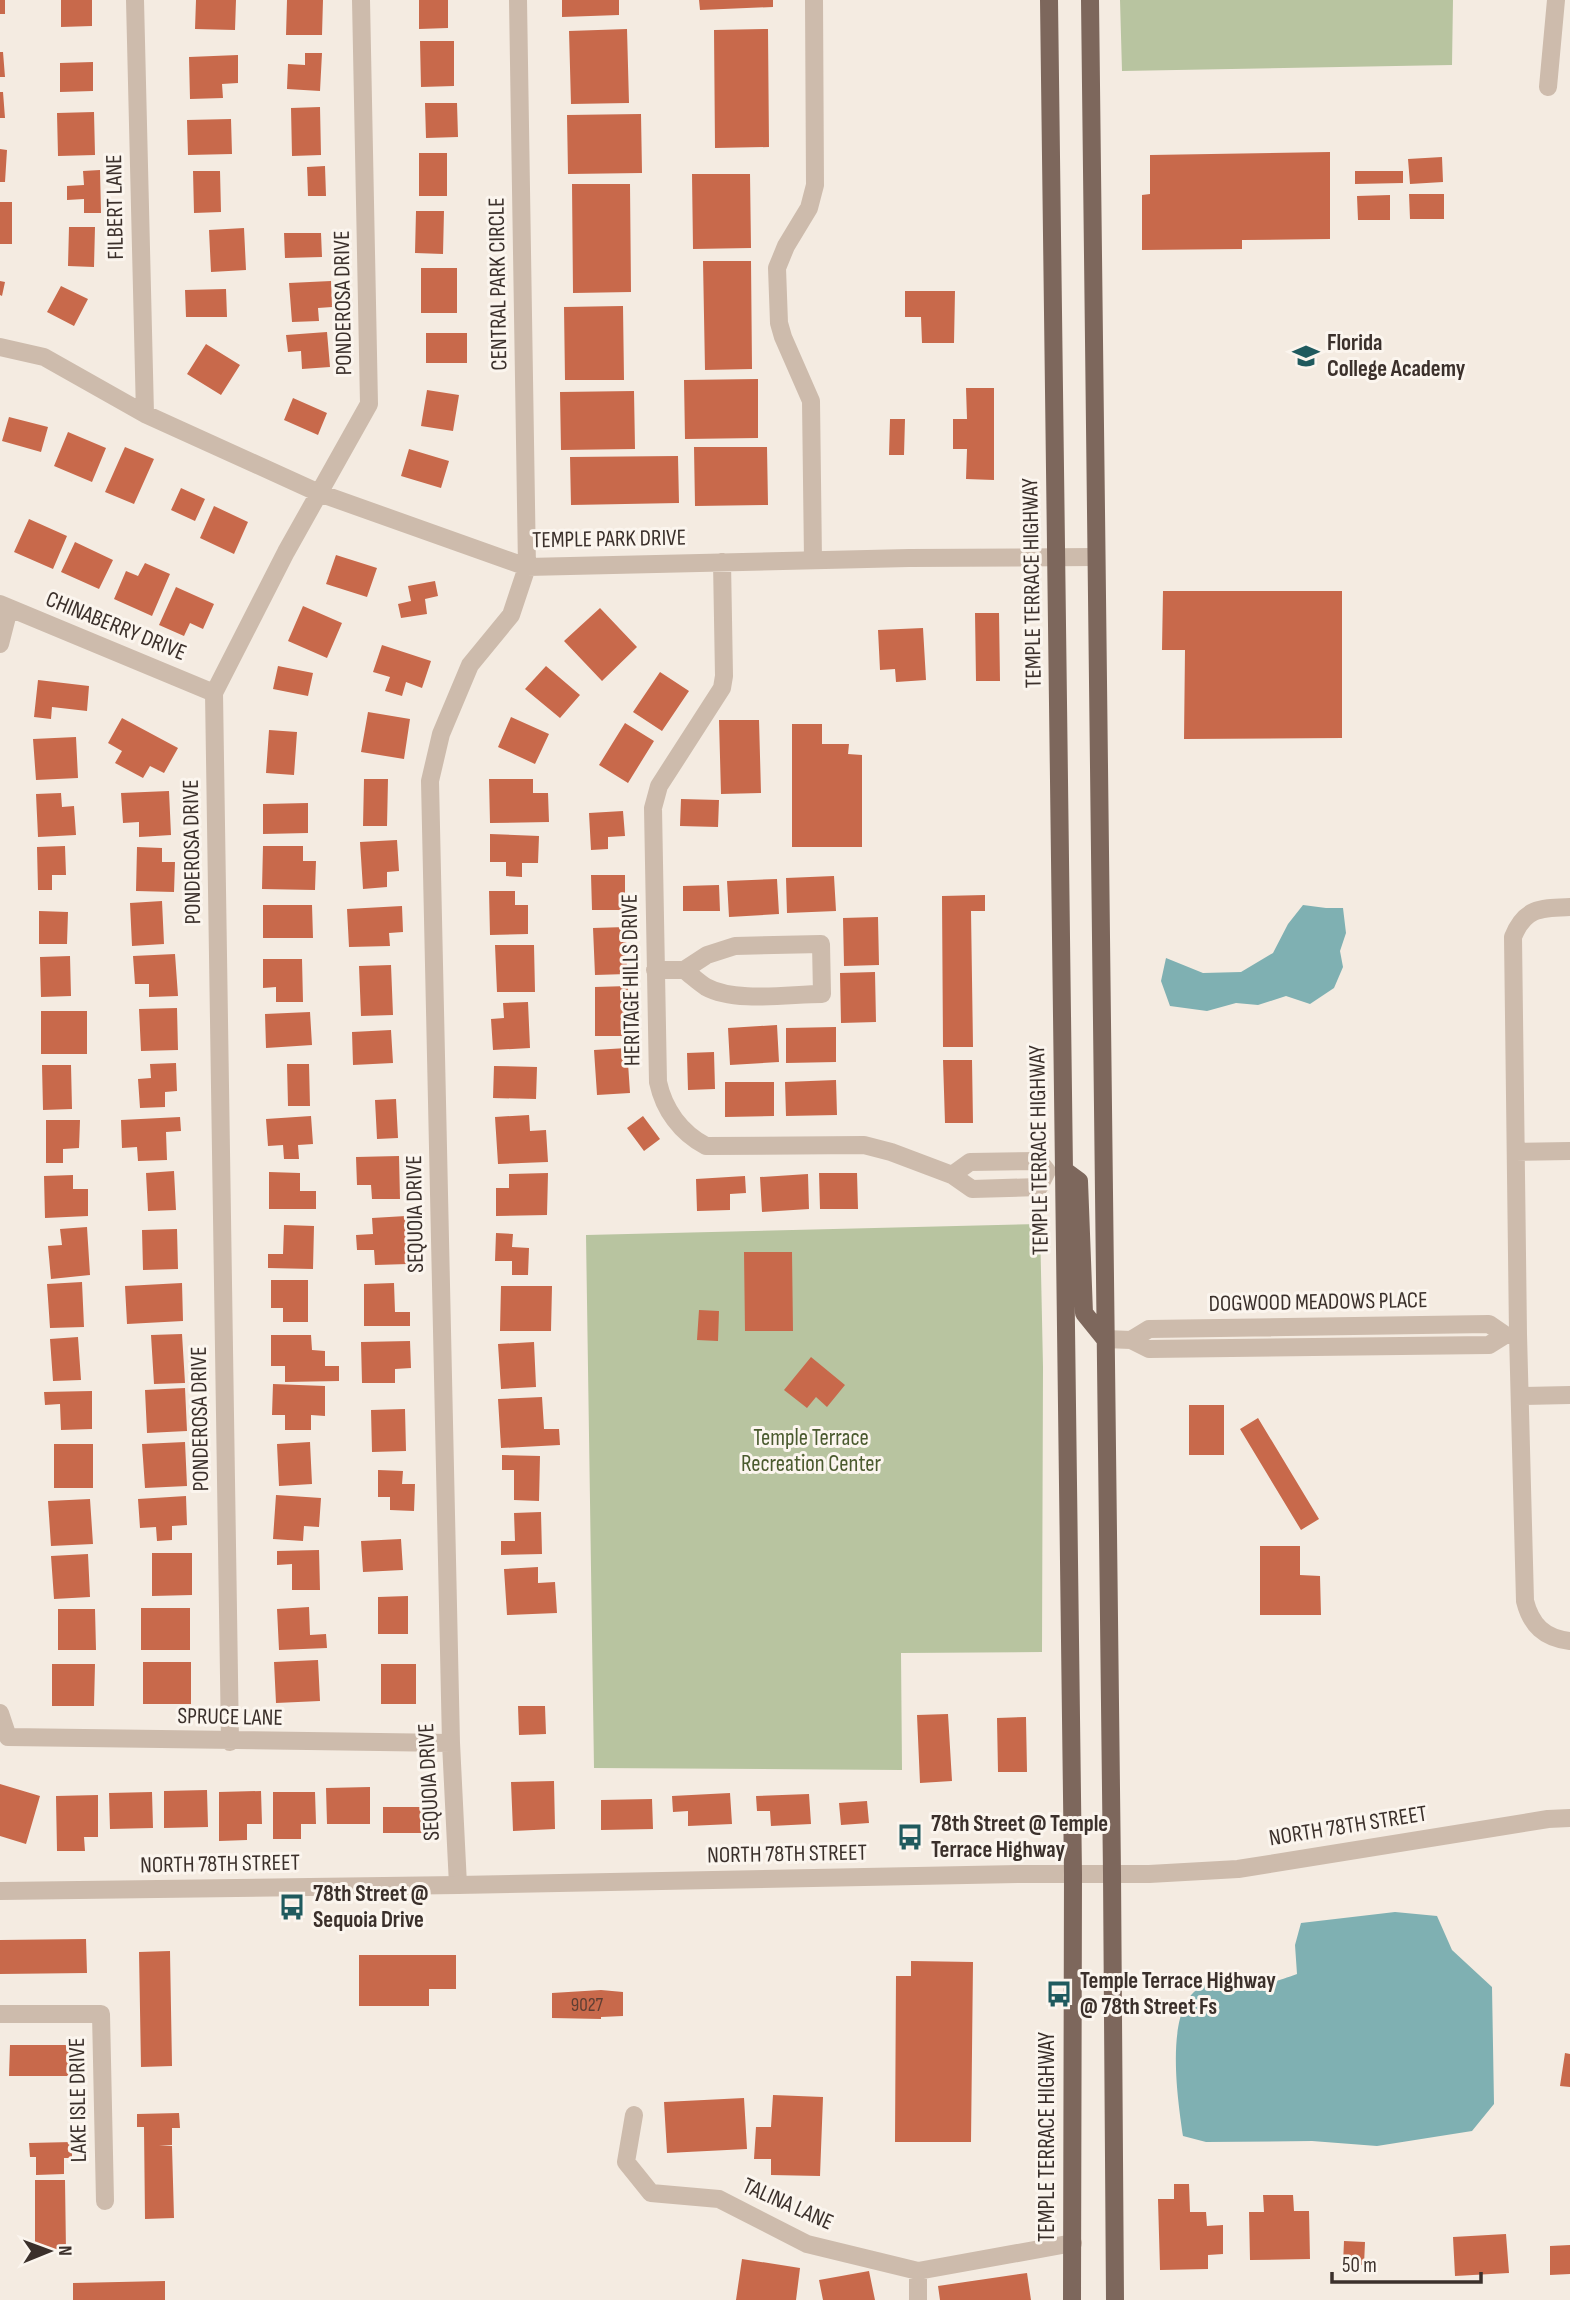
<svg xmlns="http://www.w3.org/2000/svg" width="1570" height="2300" viewBox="0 0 1570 2300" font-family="'Sofia Sans Condensed',sans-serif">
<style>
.green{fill:#b8c4a0}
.water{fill:#7fb0b2}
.building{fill:#c8694b}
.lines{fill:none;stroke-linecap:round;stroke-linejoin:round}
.minor{stroke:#cdbbac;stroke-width:18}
.tertiary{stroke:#cdbbac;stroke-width:18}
.primary{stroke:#7d675c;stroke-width:18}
.labels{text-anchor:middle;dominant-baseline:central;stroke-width:6;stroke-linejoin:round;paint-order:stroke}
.number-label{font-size:19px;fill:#5e3e33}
.street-label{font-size:23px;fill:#3b302b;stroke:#fbf5ee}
.poi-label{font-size:23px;font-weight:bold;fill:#3b302b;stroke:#fbf5ee;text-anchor:start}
.park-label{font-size:23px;fill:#4a5a2e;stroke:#fbf5ee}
</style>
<rect width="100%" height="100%" fill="#f4ebe1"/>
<path class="green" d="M1120,0H1453L1452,65L1122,71Z
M1040,1224L1043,1367L1042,1652L901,1653L902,1770L594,1768L586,1235Z"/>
<path class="water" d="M1303,905L1326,908H1343L1346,933L1340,951L1343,967L1334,988L1310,1004L1286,996L1258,1005L1236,1003L1207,1011L1170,1006L1161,981L1166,958L1203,973L1241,972L1273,953L1288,924Z
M1395,1912L1437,1916L1452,1950L1492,1987L1494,2104L1472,2131L1377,2146L1312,2141L1206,2142L1183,2136C1178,2101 1163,2007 1201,1987C1217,1978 1252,1984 1271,1982C1279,1981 1288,1977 1297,1974L1295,1945L1301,1923Z"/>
<path class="building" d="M0,0H5V14H0Z
M61,0H92V26L61,27Z
M196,0H236L235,30L195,29Z
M287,0H323L322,35H286Z
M419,0H448V28L419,29Z
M562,0H619V15L562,17Z
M699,0H773V7L700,10Z
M627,29L629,103L571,104L569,31Z
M768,29L769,147L715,148L714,30Z
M420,41H454V86L421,87Z
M0,52H3L5,77H0Z
M305,53H322L320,91L287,89L288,64L305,65Z
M238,55V83L222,84L223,98L190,99L189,57Z
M93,62V91L60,92V63Z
M0,92H3L5,118H0Z
M425,103H457L458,137L426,138Z
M320,107L321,155L292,156L291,108Z
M94,112L95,155L58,156L57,113Z
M641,114L642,173L568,174L567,115Z
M231,119L232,154L188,155L187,120Z
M0,149L7,150L5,182H0Z
M1330,152V239L1242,240V249L1142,250V195L1150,194V155Z
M419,153H447V196H419Z
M1442,157L1443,182L1410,184L1408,159Z
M325,166L326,196H308L307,167Z
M100,170L101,213H84V199L67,200V186L84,185L83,171Z
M193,171H220L221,212L194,213Z
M1355,171H1403V183L1355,184Z
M692,174H750L751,248L693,249Z
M572,184H630L631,292L573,293Z
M1409,194H1444V219H1410Z
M1390,195V220H1358L1357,196Z
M0,202H12V244H0Z
M416,211H444L443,254L415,253Z
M69,227H95L94,267L68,266Z
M244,228L246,270L211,272L209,230Z
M284,233H321L322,257L285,258Z
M703,261H751L752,369L705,370Z
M421,268H457V313H421Z
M0,281L5,282L2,296L0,295Z
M331,281L332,307L318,308L319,321L292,322L289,283Z
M61,286L88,299L74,326L47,312Z
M226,289L227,317H186L185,290Z
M905,291H955L954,343H922L921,317H905Z
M623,306L624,380H565L564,307Z
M327,332L330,367L302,369L301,351L288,352L286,335Z
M426,333H467V363H426Z
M206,344L240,365L221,395L187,374Z
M758,379V438L685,439L684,380Z
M966,388H994V480L966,479L967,449H953V419H967Z
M427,390L459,395L453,431L421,426Z
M634,391L635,449L561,450L560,392Z
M293,398L327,413L318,435L284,420Z
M9,417L48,427L41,452L2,441Z
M890,419H905L904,455H889Z
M68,432L106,448L92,482L54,466Z
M125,447L154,459L134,504L105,492Z
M694,447H767L768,505L695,506Z
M409,449L449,461L441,488L401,476Z
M678,456L679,503L571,505L570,457Z
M181,488L205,499L195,521L171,510Z
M214,506L248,522L234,554L200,538Z
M29,519L67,536L53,569L14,552Z
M75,542L113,560L99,589L61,572Z
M336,555L377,568L367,597L326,584Z
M145,563L170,574L152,616L114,599L126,571L138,576Z
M435,581L438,596L425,599L427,614L401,618L398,604L411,601L408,586Z
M176,587L214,604L203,629L190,623L184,636L159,625Z
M1163,591H1342V738L1184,739L1185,650H1162Z
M303,606L342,623L327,658L288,641Z
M600,608L637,647L602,681L564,641Z
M975,613H999L1000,681H976Z
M923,628L926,680L896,682L895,669L880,670L878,630Z
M382,645L431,661L422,688L406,682L402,696L385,691L390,677L373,672Z
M278,666L313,673L308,696L273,689Z
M546,666L580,695L560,718L525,689Z
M660,672L689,691L662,731L633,712Z
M38,680L89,686L87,711L52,707L51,719L34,717Z
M368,712L410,719L404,759L361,752Z
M511,717L549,734L535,764L498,747Z
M122,718L178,748L164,773L150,766L143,778L115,763L122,751L108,743Z
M719,720H759L761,793L721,794Z
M625,723L654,741L628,783L599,765Z
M792,724H822V744H849L848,754L862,755V847H792Z
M269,730L297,732L294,775L266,773Z
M76,737L78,778L36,780L33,739Z
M364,779H388L387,826H363Z
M489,779H533V793H548L549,822L490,823Z
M169,791L171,835L139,837V822L123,823L121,793Z
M61,793L62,807L74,806L76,835L38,837L36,794Z
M681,799L719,800L718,827L680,826Z
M308,803V833L263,834V804Z
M623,811L625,836L608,837V849L591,850L589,813Z
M490,834L539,836L538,863H522V877L506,876V862H490Z
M397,840L399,871L387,872V887L363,889L360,842Z
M65,846L66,875H52V890H38L37,847Z
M263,846H303V861H316L315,890L262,889Z
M137,847L162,848V862H175L174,892L136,891Z
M591,875H625V910H592Z
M834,876L836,911L787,913L786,878Z
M777,879L779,914L729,917L727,881Z
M719,885L720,911H683V886Z
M489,891H515V905H528V934L490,935Z
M985,895V911H971L973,1047H943L942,896Z
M162,901L164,944L132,946L130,903Z
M263,905H312L313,938H263Z
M402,906L403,932L389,933L390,946L349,947L347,909Z
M39,911L68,912L67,944H39Z
M878,917L879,965L844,966L843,918Z
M626,927L627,974L595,975L593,928Z
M495,945H534L535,992H497Z
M175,954L178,996L149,997V984H135L133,956Z
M70,956L71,996L41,997L40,957Z
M263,959H302L303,1002H276V987L263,988Z
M391,965L393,1015L361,1016L359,966Z
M875,972L876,1022L841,1023L840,973Z
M628,986V1036H595V987Z
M528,1002L530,1048L493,1050L491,1019L504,1018L503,1003Z
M177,1008L178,1050L141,1051L139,1009Z
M41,1011H87V1054H41Z
M310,1012L312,1045L266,1048L265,1014Z
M777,1025L779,1062L730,1065L728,1028Z
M836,1027V1062L786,1063V1028Z
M391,1030L393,1063L353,1065L352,1032Z
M627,1048L630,1093L597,1095L594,1050Z
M714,1052L715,1089L688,1090L687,1053Z
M943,1060H972L973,1123H945Z
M176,1063L177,1091L165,1092V1107L140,1108L138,1079L151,1078L150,1064Z
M287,1064H309L310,1106H288Z
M42,1065H71L72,1109L43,1110Z
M494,1066L537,1067L536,1099L493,1098Z
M836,1080L837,1115L786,1116L785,1082Z
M725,1082H774V1116L725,1117Z
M396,1099L398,1138L377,1139L375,1100Z
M529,1115L530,1131L546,1130L548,1162L498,1164L495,1117Z
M311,1116L313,1144L298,1145L299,1159H284L283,1145L268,1146L266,1119Z
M643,1116L660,1139L644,1151L627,1128Z
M180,1117L181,1131L166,1132L167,1160L138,1161L137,1147L122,1148L121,1120Z
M46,1120H80L79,1148L63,1149V1163H46Z
M399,1156L400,1199H372L371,1185H357L356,1157Z
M174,1171L176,1210L148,1211L146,1173Z
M269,1172L300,1173V1191H316V1209H269Z
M548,1173L547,1215L496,1216V1188H509V1174Z
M819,1173H857L858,1209H820Z
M808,1174L809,1209L762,1212L760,1177Z
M73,1175V1189H88V1216L45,1218L44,1176Z
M745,1176L746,1193L730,1194V1210L697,1211L696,1179Z
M406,1216L408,1264L375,1265L374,1250H357L356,1235L373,1234L372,1218Z
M284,1225L314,1226L313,1269L268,1268V1254H283Z
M87,1227L90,1275L51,1279L48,1246L62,1245L60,1229Z
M177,1229L178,1269L143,1270L142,1230Z
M496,1233L513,1234L512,1247L529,1248L528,1275H512V1261H495Z
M744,1252H792L793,1331H745Z
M271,1280H308V1322H283V1308H271Z
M82,1282L84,1327L50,1328L47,1284Z
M182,1283L183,1321L127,1324L125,1286Z
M394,1283L395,1312H410V1326H364V1284Z
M501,1286H552L551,1331H500Z
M699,1310L719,1311L718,1341L697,1340Z
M182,1334L185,1383L154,1384L151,1335Z
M271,1335H311L312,1350L325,1351V1366H339V1381L285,1382V1366H271Z
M78,1337L81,1380L53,1381L50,1339Z
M410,1341L411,1368L395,1369V1383H362L361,1342Z
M534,1342L536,1387L501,1389L498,1344Z
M811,1357L845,1385L827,1407L816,1397L807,1408L784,1390Z
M273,1384L325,1386V1416L311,1415V1430H285V1415H272Z
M185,1388L187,1431L147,1433L145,1390Z
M92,1391V1429L61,1430L60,1404L45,1405L44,1392Z
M542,1397L544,1429H559L560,1445L501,1448L498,1399Z
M1189,1405H1224V1455H1189Z
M405,1409L406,1451L372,1452L371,1410Z
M1258,1418L1319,1519L1301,1530L1240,1429Z
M185,1442L187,1486L145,1488L142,1444Z
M310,1442L312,1484L279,1486L277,1444Z
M54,1444H93V1488H54Z
M502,1455L540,1456L539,1501L514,1500V1470H502Z
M378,1470L403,1471L402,1484H415L414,1511L390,1510V1497H378Z
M276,1495L321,1498L319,1527L304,1526L303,1541L273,1539Z
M186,1496L187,1525L172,1526V1540L157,1541L156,1527L140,1528L138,1499Z
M90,1499L93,1544L51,1546L48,1501Z
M541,1512L542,1554L501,1555V1541H515L514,1513Z
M401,1539L403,1570L363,1572L361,1541Z
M1260,1546H1300V1575L1320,1576L1321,1615H1260Z
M319,1550L320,1590H292V1564L277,1565V1551Z
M152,1553H192V1595L152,1596Z
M88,1554L90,1597L54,1599L51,1556Z
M538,1567V1583L555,1582L557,1613L507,1615L504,1569Z
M408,1596V1634H378V1597Z
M309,1607L310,1635L326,1634L327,1648L279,1650L277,1609Z
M141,1608H190V1650H141Z
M58,1609H95L96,1650H58Z
M318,1660L320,1701L276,1703L274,1662Z
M143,1662H191V1704H143Z
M52,1664H95L94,1706H52Z
M381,1664H416V1704H381Z
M518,1706H545L546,1734L519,1735Z
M948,1714L952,1781L920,1783L917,1715Z
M1026,1717L1027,1772H998L997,1718Z
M554,1781L555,1829L513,1831L511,1782Z
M0,1784L40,1796L26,1844L0,1836Z
M370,1787V1824H327L326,1788Z
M207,1790L208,1827L164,1828V1791Z
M261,1791L262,1824H247V1840L219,1841V1792Z
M152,1792L153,1828L110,1829L109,1793Z
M273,1792H315L316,1824H301V1839H273Z
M730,1793L732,1824L688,1826V1811L673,1812L672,1796Z
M809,1794L811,1824L771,1826L770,1811H757L756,1796Z
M98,1795V1837H84L85,1851H57L56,1796Z
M652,1799L653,1829L601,1830V1800Z
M867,1801L869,1823L841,1825L839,1803Z
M383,1807H427L426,1833H383Z
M86,1939L87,1973L0,1974V1940Z
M170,1951L172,2066L141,2067L139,1952Z
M359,1955H456V1989H429V2006H359Z
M911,1961L973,1962L971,2142H895L896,1976H911Z
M601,1990L623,1992V2016L601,2017V2019L552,2018V1993Z
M10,2045H77L76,2076H9Z
M1565,2053L1570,2054V2087L1560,2086Z
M773,2095L823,2097L820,2176L771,2175V2159H754L756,2127H771Z
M744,2098L747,2149L667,2153L664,2102Z
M179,2113L180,2128H172V2145H159L172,2146L174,2218L145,2219L144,2127H137V2114Z
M72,2142V2158H64V2174L36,2175V2157H30L29,2143Z
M35,2180H65L66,2252H35Z
M1174,2184H1189L1190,2212H1206L1207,2226L1223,2225V2254L1208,2255V2269L1160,2270L1158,2199H1174Z
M1263,2195H1293L1294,2211H1309L1310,2259L1250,2260L1249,2212H1264Z
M1506,2234L1509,2273L1455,2276L1453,2237Z
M1344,2241L1365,2242L1364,2265L1343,2264Z
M1570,2245V2274L1550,2275V2246Z
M742,2259L800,2268L796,2300H736Z
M869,2271L875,2300H823L819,2280Z
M1027,2273L1031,2300H940L938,2286Z
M165,2281V2300H73V2283Z"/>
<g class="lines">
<path class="minor" d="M135,0L145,414
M1548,87L1556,0
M0,347L44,357L145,414L319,493L527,567L909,558L1096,557
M813,560L811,401L783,337L779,323L777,268L786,246L809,208L815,185L814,0
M722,562L724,676L722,688L659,786L653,808L658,1082C664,1110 681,1133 706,1146L864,1145L891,1152L952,1175L972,1189L1039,1187L1047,1171
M0,604L214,693
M0,644L9,609
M1570,907C1541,908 1525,907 1513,937L1518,1334L1525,1601C1531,1625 1544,1638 1570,1641
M655,970H684L707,955L735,946L821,944L822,994C790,994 735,1003 706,987C698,982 691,975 684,970
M1516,1152L1570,1151
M952,1175L970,1162L1039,1161L1047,1171
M1105,1339L1131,1340L1149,1349L1489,1345L1505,1335L1489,1324L1149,1329L1131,1340
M1520,1396L1570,1395
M0,1713L8,1737L451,1743
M230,1742L214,693L286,552L369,404L361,0
M458,1885L451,1743L430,781L441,734L470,665L511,615L527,567L518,0
M0,2014H101L105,2201
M634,2115L626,2162L651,2193L719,2199L807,2244L918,2271L1073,2243
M918,2271V2300"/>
<path class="tertiary" d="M0,1891L458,1885L1021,1874H1149L1238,1869L1548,1819L1570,1818"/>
<path class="primary" d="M1049,0L1073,1874L1072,2300
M1090,0L1112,1874L1115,2300
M1064,1170L1079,1181L1084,1313L1105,1339"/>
</g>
<defs>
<g id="school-bare" transform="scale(2.1)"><path d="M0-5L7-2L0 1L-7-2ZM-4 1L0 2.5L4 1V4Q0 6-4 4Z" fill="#1f5a5e" stroke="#fbf5ee" stroke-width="2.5" paint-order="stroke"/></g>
<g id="bus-bare" transform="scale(2.1)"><path d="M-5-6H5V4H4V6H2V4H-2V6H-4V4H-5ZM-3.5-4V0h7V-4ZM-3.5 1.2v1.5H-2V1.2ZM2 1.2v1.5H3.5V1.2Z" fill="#1f5a5e" stroke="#fbf5ee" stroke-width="2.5" paint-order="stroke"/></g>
</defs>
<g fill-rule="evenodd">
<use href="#school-bare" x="1306" y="356"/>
<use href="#bus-bare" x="910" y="1837"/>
<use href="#bus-bare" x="292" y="1907"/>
<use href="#bus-bare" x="1059" y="1994"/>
</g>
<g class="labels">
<g class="number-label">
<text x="587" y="2005">9027</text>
</g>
<g class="street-label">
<text transform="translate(115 207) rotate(-91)">FILBERT LANE</text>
<text transform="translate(498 284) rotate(-91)">CENTRAL PARK CIRCLE</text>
<text transform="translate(343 303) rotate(-91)">PONDEROSA DRIVE</text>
<text transform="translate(609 539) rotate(-1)">TEMPLE PARK DRIVE</text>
<text transform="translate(1032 583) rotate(-91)">TEMPLE TERRACE HIGHWAY</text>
<text transform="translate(116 626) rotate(22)">CHINABERRY DRIVE</text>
<text transform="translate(192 852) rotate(-91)">PONDEROSA DRIVE</text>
<text transform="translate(631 980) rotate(-91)">HERITAGE HILLS DRIVE</text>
<text transform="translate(1039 1150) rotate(-91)">TEMPLE TERRACE HIGHWAY</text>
<text transform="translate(415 1214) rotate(-91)">SEQUOIA DRIVE</text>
<text transform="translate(1318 1302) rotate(-1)">DOGWOOD MEADOWS PLACE</text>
<text transform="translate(200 1419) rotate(-91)">PONDEROSA DRIVE</text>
<text transform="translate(230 1717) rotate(1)">SPRUCE LANE</text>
<text transform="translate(429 1782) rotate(-93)">SEQUOIA DRIVE</text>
<text transform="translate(1348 1826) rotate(-9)">NORTH 78TH STREET</text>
<text transform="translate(787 1854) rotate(-1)">NORTH 78TH STREET</text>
<text transform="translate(220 1864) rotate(-1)">NORTH 78TH STREET</text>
<text transform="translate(78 2100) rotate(-91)">LAKE ISLE DRIVE</text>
<text transform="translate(1047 2137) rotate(-90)">TEMPLE TERRACE HIGHWAY</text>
<text transform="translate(788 2204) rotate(24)">TALINA LANE</text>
</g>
<g class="poi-label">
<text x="1327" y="343">Florida<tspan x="1327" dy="26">College Academy</tspan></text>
<text x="931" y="1824">78th Street @ Temple<tspan x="931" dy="26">Terrace Highway</tspan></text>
<text x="313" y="1894">78th Street @<tspan x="313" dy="26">Sequoia Drive</tspan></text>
<text x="1080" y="1981">Temple Terrace Highway<tspan x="1080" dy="26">@ 78th Street Fs</tspan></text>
</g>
<g class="park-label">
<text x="811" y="1438">Temple Terrace<tspan x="811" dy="26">Recreation Center</tspan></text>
</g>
</g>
<g transform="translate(49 2251) rotate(89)" stroke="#fbf5ee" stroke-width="5" paint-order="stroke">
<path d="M0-5L12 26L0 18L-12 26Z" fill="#3b302b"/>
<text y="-10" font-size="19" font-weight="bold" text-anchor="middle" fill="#3b302b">N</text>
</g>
<path d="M1332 2272v10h149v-10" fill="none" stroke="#3b302b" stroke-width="3.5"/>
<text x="1342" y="2272" font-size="21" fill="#3b302b" stroke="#fbf5ee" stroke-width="5" paint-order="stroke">50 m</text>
</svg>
